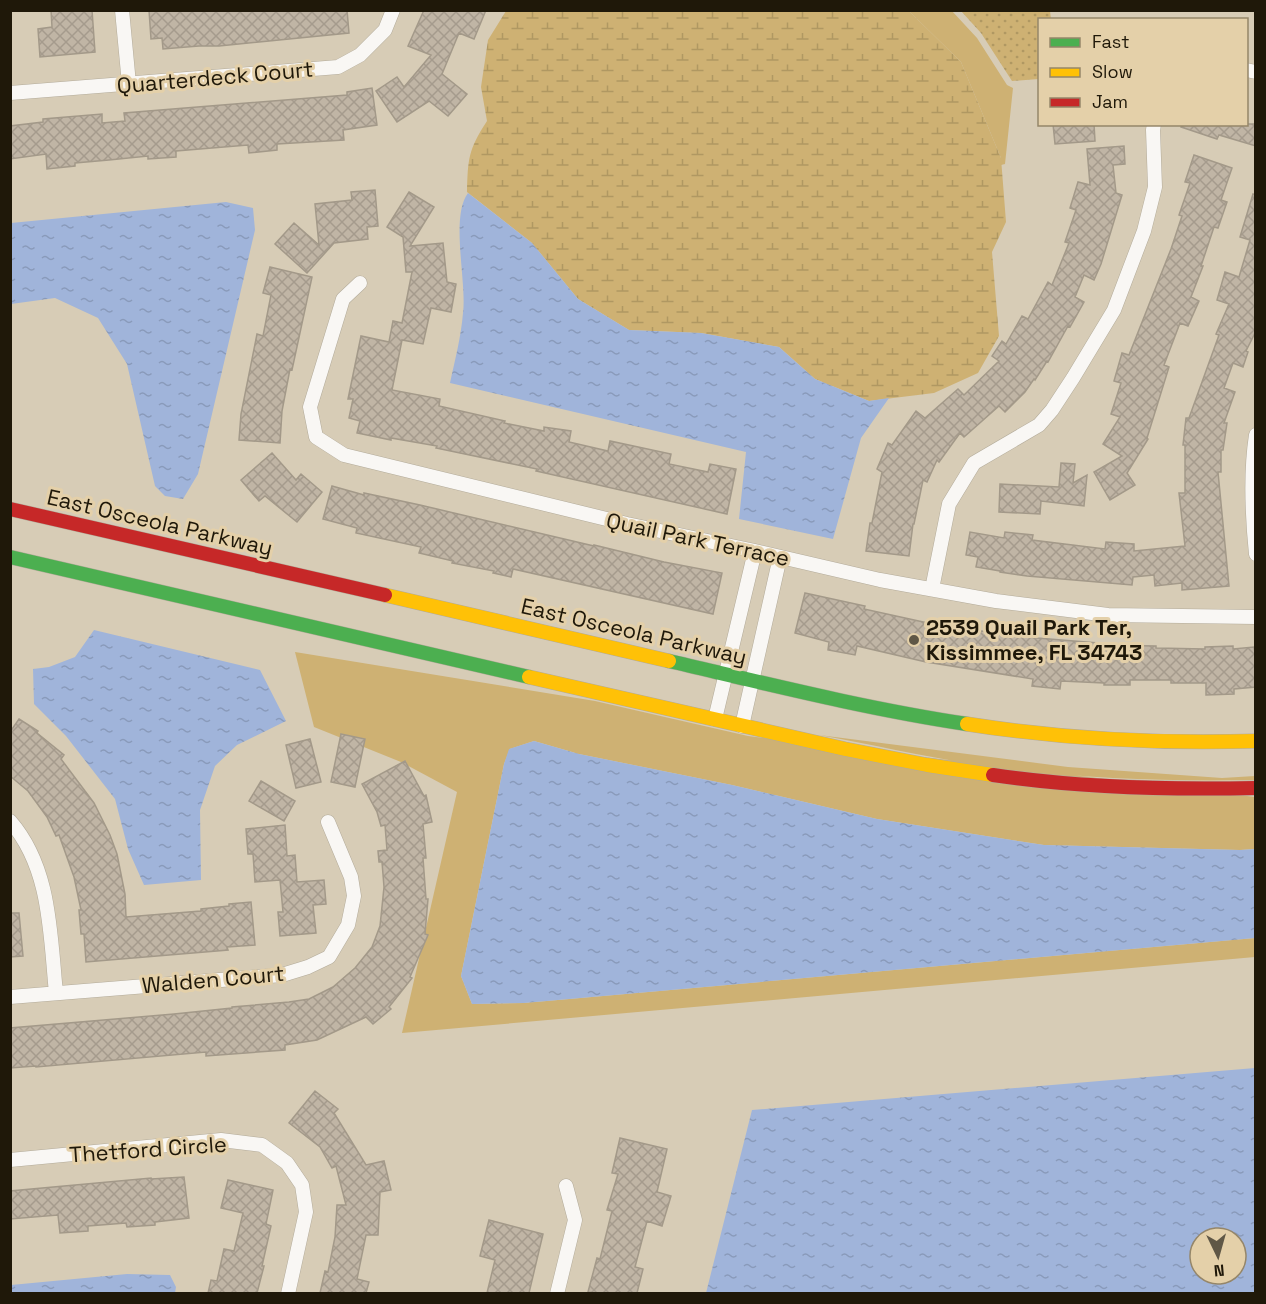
<svg xmlns="http://www.w3.org/2000/svg" width="1266" height="1304" viewBox="0 0 1266 1304" font-family="'Space Grotesk',sans-serif">
<style>
.grass{fill:#ceb173}
.wetland{fill:url(#wetland-marsh)}
.park{fill:url(#park-dots)}
.water{fill:url(#water-ripples);fill-rule:evenodd}
.building{fill:url(#building-cross-hatch);stroke:#a39989;stroke-width:1.5}
.lines{fill:none;stroke-linecap:round;stroke-linejoin:round}
.street-casing{stroke:#b3ab9a;stroke-width:15}
.fast-casing{stroke:#b3ab9a;stroke-width:15}
.slow-casing{stroke:#b3ab9a;stroke-width:15}
.jam-casing{stroke:#b3ab9a;stroke-width:15}
.street{stroke:#f9f7f4;stroke-width:14}
.fast{stroke:#4caf50;stroke-width:14}
.slow{stroke:#ffc107;stroke-width:14}
.jam{stroke:#c62828;stroke-width:14}
.poi-dot{fill:#5f5746;stroke:#e4d0a9;stroke-width:2}
.labels{text-anchor:middle;dominant-baseline:central;stroke-width:6;stroke-linejoin:round;paint-order:stroke}
.street-label{font-size:22px;fill:#1f1809;stroke:#e4d0a9}
.poi-label{font-size:22px;font-weight:bold;fill:#1f1809;stroke:#e4d0a9;text-anchor:start}
</style>
<defs>
<pattern id="wetland-marsh" width="20" height="14" patternUnits="userSpaceOnUse" patternTransform="scale(1.5)"><rect width="20" height="14" fill="#ceb173"/><path d="M1 5h8M5 5V1M11 12h8M15 12V8" fill="none" stroke="#b09862"/></pattern>
<pattern id="park-dots" width="8" height="8" patternUnits="userSpaceOnUse" patternTransform="scale(1.5)"><rect width="8" height="8" fill="#ceb173"/><path d="M2 2h.1M6 6h.1" fill="none" stroke="#b09862" stroke-width="1.8" stroke-linecap="round"/></pattern>
<pattern id="water-ripples" width="26" height="14" patternUnits="userSpaceOnUse" patternTransform="scale(1.5)"><rect width="26" height="14" fill="#a0b4da"/><path d="M2 4q2-2 4 0t4 0M15 11q2-2 4 0t4 0" fill="none" stroke="#899aba"/></pattern>
<pattern id="building-cross-hatch" width="8" height="8" patternUnits="userSpaceOnUse" patternTransform="scale(1.5)"><rect width="8" height="8" fill="#c0b5a5"/><path d="M0 0l8 8M0 8l8-8" fill="none" stroke="#a59b8d"/></pattern>
</defs>
<rect width="100%" height="100%" fill="#d7ccb6"/>
<path class="grass" d="M909,11H952L977,38L1007,85L1013,88L1005,164L1001,165V158L961,62Z
M295,652L595,701L748,736L1255,797V849L1240,850L1044,845L877,819L732,785L579,754L534,741L510,749L504,764L461,976L472,1004L524,1003L1255,938V957L402,1033L457,792L401,762L314,727Z
M819,735L1068,767L1222,778L1255,776V780C1161,782 1066,778 972,764C921,756 870,744 819,735Z"/>
<path class="wetland" d="M506,11H909L961,62L1001,158L1006,222L992,252L999,336L978,373L934,393L869,401L815,379L779,347L701,333L629,330L578,299L532,243L467,192C468,159 468,150 487,121L481,87L488,40Z"/>
<path class="park" d="M961,11H1050L1051,19L1040,20L1039,79L1012,81L981,33Z"/>
<path class="water" d="M468,193L532,243L578,299L629,330L701,333L779,347L815,379L869,401L889,398L861,438L833,539L739,519L746,452L450,383C455,360 461,337 463,313C467,282 450,217 468,193Z
M226,202L253,208L255,230L198,474L183,499L165,496L155,486L127,364L98,318L55,298L11,304V223Z
M94,630L260,670L286,721L237,745L215,766L200,810L201,880L144,885L128,849L115,799L66,736L34,704L33,669L49,667L75,657Z
M534,741L579,754L732,785L877,819L1044,845L1240,850L1255,849V938L524,1003L472,1004L461,976L504,764L509,749Z
M1255,1068V1293H706L752,1110ZM1200,1238H1236V1274H1200Z
M127,1274L170,1275L176,1287L175,1293H11V1285Z"/>
<path class="building" d="M51,10H92L95,52L40,57L38,29L52,27Z
M149,10H347L349,33L219,46H199L163,49L162,38L151,39Z
M424,10H486L474,39L459,33L442,74L467,94L448,116L429,101L397,122L376,91L397,77L404,87L431,55L408,46Z
M372,88L377,125L343,130L344,140L277,144V150L249,153L248,145L176,151V157L148,159V156L109,160L75,163V166L47,169L46,154L10,159V126L43,122V119L102,114V123L125,121L124,113L347,95V92Z
M1053,124H1094L1095,141L1055,144Z
M1182,124H1256V146L1219,135L1217,139L1181,127Z
M1124,146L1125,164L1113,165L1116,193L1122,195L1101,264L1094,280L1084,275L1075,297L1084,302L1070,327L1068,326L1048,362L1047,361L1035,380L1034,379L1025,392L1005,412L999,406L964,437L960,433L939,462L937,460L927,482L923,480L914,524H913L909,556L866,551L870,523H872L882,472L877,469L888,443L892,445L916,411L925,418L958,389L964,395L999,361L992,356L1002,341L1006,344L1022,316L1028,319L1048,282L1052,285L1069,243L1065,242L1076,210L1070,208L1078,182L1090,185L1087,149Z
M1194,155L1232,168L1221,200L1227,202L1218,228L1214,227L1201,266H1203L1191,297L1199,301L1188,326L1180,323L1164,365L1169,367L1147,438L1148,439L1127,473L1135,485L1110,500L1094,472L1122,456L1103,444L1120,417L1111,414L1121,383L1114,381L1122,353L1129,355L1171,249L1182,216L1179,215L1190,183L1185,182Z
M375,190L378,226L367,227L368,239L334,243L307,273L275,244L294,223L319,245L315,204L352,200L351,192Z
M409,192L434,207L410,246L443,243L447,282L456,284L451,312L431,308L423,344L402,340L392,390L440,399L439,406L505,421L504,423L544,431V427L571,431L569,442L608,451L610,441L671,454L669,464L708,472L710,464L736,469L727,514L536,471L537,469L436,448L437,446L391,438V440L357,433L360,421L349,418L353,399H348L361,336L389,342L393,321L402,323L412,272H406L403,237L387,227Z
M1253,194L1256,195V331L1246,351L1248,352L1243,367L1233,363L1224,388L1235,392L1224,423H1227L1223,450H1221V472H1218L1229,586L1182,590V583L1155,586L1154,575L1133,577L1132,585L1027,576L1000,572V571L976,567L978,557L966,555L970,532L1004,538L1005,532L1033,535L1032,540L1105,549L1106,542L1134,544V551L1185,546L1179,493H1185V445H1183L1186,418H1189L1219,335L1216,334L1229,304L1217,300L1225,272L1239,277L1250,240L1240,237Z
M270,267L312,277L292,370L290,369L282,411L280,443L239,440L241,414L257,334L263,336L271,295L263,293Z
M272,453L296,480L301,474L322,492L297,522L265,496L259,501L241,480Z
M1061,463L1075,464L1073,483L1087,475L1084,506L1041,501L1040,514L999,512L1000,484L1059,487Z
M332,486L364,495V493L420,505L594,546V545L664,562L722,573L713,614L513,569L511,577L493,573L494,571L452,563L453,561L419,553L421,547L356,533L357,528L323,519Z
M805,593L865,606L864,609L937,625V622L965,627V629L1037,638L1098,643V645L1156,646V648L1205,649V647L1233,646V649L1254,647L1256,657V687L1234,689V694L1206,695V683H1171V680H1130V685H1104V683L1061,681L1060,689L1032,686L1033,679L926,662L857,646L855,655L828,650L829,642L795,633Z
M19,719L38,731L37,733L64,755L61,759L94,803L110,835L117,854L125,894L126,917L201,911V909L229,906V904L251,902L255,945L227,947L228,950L86,962L84,934H81L79,910H81L74,877L59,835L56,836L47,817L28,791L10,776V732Z
M341,734L365,739L355,787L331,782Z
M310,739L321,782L296,788L286,745Z
M405,761L424,796L426,795L432,822L423,824L426,858H423L426,899H428L425,934L428,935L410,977L412,978L389,1007L391,1009L373,1024L366,1017L317,1040L285,1045V1050L206,1056V1052L36,1067V1066L10,1068V1028L174,1014L232,1008V1007L289,1002L309,999L333,987L355,968L372,947L380,926L384,887L382,862H379L378,851L387,850L385,825L381,826L377,812L362,784Z
M261,781L295,801L284,821L249,801Z
M285,825L287,856L295,855L297,882L324,880L326,904L313,905L316,933L280,936L278,912H283L280,880L255,882L253,854H248L246,829Z
M10,913H19L23,956L10,957Z
M315,1091L338,1109L334,1113L366,1165L384,1161L391,1190L380,1192L378,1235H366L357,1279L369,1282L366,1293H320L325,1271L328,1272L335,1237L337,1205H346L336,1166L332,1168L320,1147L289,1123Z
M620,1138L667,1149L657,1192L671,1196L662,1226L647,1221L635,1267L643,1269L637,1293H595L588,1292L597,1258L600,1259L612,1211L607,1210L618,1174L612,1173Z
M184,1177L189,1218L155,1222V1225L127,1227L126,1223L88,1226V1231L60,1233L58,1215L10,1219V1191L151,1178V1179Z
M228,1180L273,1190L266,1224L271,1226L262,1266H264L257,1293H208L211,1280L217,1281L224,1249L234,1251L243,1213L221,1208Z
M489,1220L543,1234L529,1293H487L495,1260L480,1256Z"/>
<g class="lines">
<g class="street-casing">
<path id="street" d="M122,10L129,84
M1246,70L1256,72
M10,93L338,67L360,55L385,30L393,10
M360,283L343,299L310,407L316,437L344,455L627,524L755,551L880,580L996,601L1108,615L1256,617
M1256,435C1250,474 1252,515 1256,554
M932,589L949,504L974,463L1039,425L1052,410L1073,378L1114,310L1144,231L1155,187L1153,130L1154,124
M715,719L755,551
M742,726L780,557
M10,821C51,868 50,934 56,993
M10,997L282,975L308,967L329,957L348,925L354,896L351,877L328,822
M10,1160L221,1140L262,1145L287,1163L302,1185L306,1212L288,1294
M557,1294L575,1220L566,1186"/>
</g>
<g class="fast-casing">
<path id="fast" d="M10,557L529,677
M669,661C768,684 867,709 967,724"/>
</g>
<g class="slow-casing">
<path id="slow" d="M385,595L669,661
M529,677L845,749L927,765L993,775
M967,724C1063,739 1159,744 1256,741"/>
</g>
<g class="jam-casing">
<path id="jam" d="M10,509L385,595
M993,775C1080,788 1168,790 1256,788"/>
</g>
<use href="#street" class="street"/>
<use href="#fast" class="fast"/>
<use href="#slow" class="slow"/>
<use href="#jam" class="jam"/>
</g>
<circle class="poi-dot" cx="914" cy="640" r="6"/>
<g class="labels">
<g class="street-label">
<text transform="translate(215 77) rotate(-5)">Quarterdeck Court</text>
<text transform="translate(160 522) rotate(13)">East Osceola Parkway</text>
<text transform="translate(698 539) rotate(12)">Quail Park Terrace</text>
<text transform="translate(634 631) rotate(13)">East Osceola Parkway</text>
<text transform="translate(213 979) rotate(-5)">Walden Court</text>
<text transform="translate(148 1149) rotate(-4)">Thetford Circle</text>
</g>
<g class="poi-label">
<text x="926" y="627">2539 Quail Park Ter,<tspan x="926" dy="25">Kissimmee, FL 34743</tspan></text>
</g>
</g>
<rect width="1266" height="1304" fill="none" stroke="#1f1809" stroke-width="24"/>
<rect x="1038" y="18" width="210" height="108" fill="#e4d0a9" stroke="#958669" stroke-width="1.5"/>
<rect x="1050" y="38" width="30" height="9" fill="#4caf50" stroke="#958669" stroke-width="1.5"/>
<text x="1092" y="48" font-size="18" fill="#1f1809">Fast</text>
<rect x="1050" y="68" width="30" height="9" fill="#ffc107" stroke="#958669" stroke-width="1.5"/>
<text x="1092" y="78" font-size="18" fill="#1f1809">Slow</text>
<rect x="1050" y="98" width="30" height="9" fill="#c62828" stroke="#958669" stroke-width="1.5"/>
<text x="1092" y="108" font-size="18" fill="#1f1809">Jam</text>
<g transform="translate(1218 1256) rotate(175)"><circle r="28" fill="#e4d0a9" stroke="#958669" stroke-width="1.5"/>
<path d="M0-4.5L10 22L0 15L-10 22Z" fill="#5f5746"/>
<text y="-9" font-size="16" font-weight="bold" text-anchor="middle" fill="#1f1809">N</text>
</g>
</svg>
